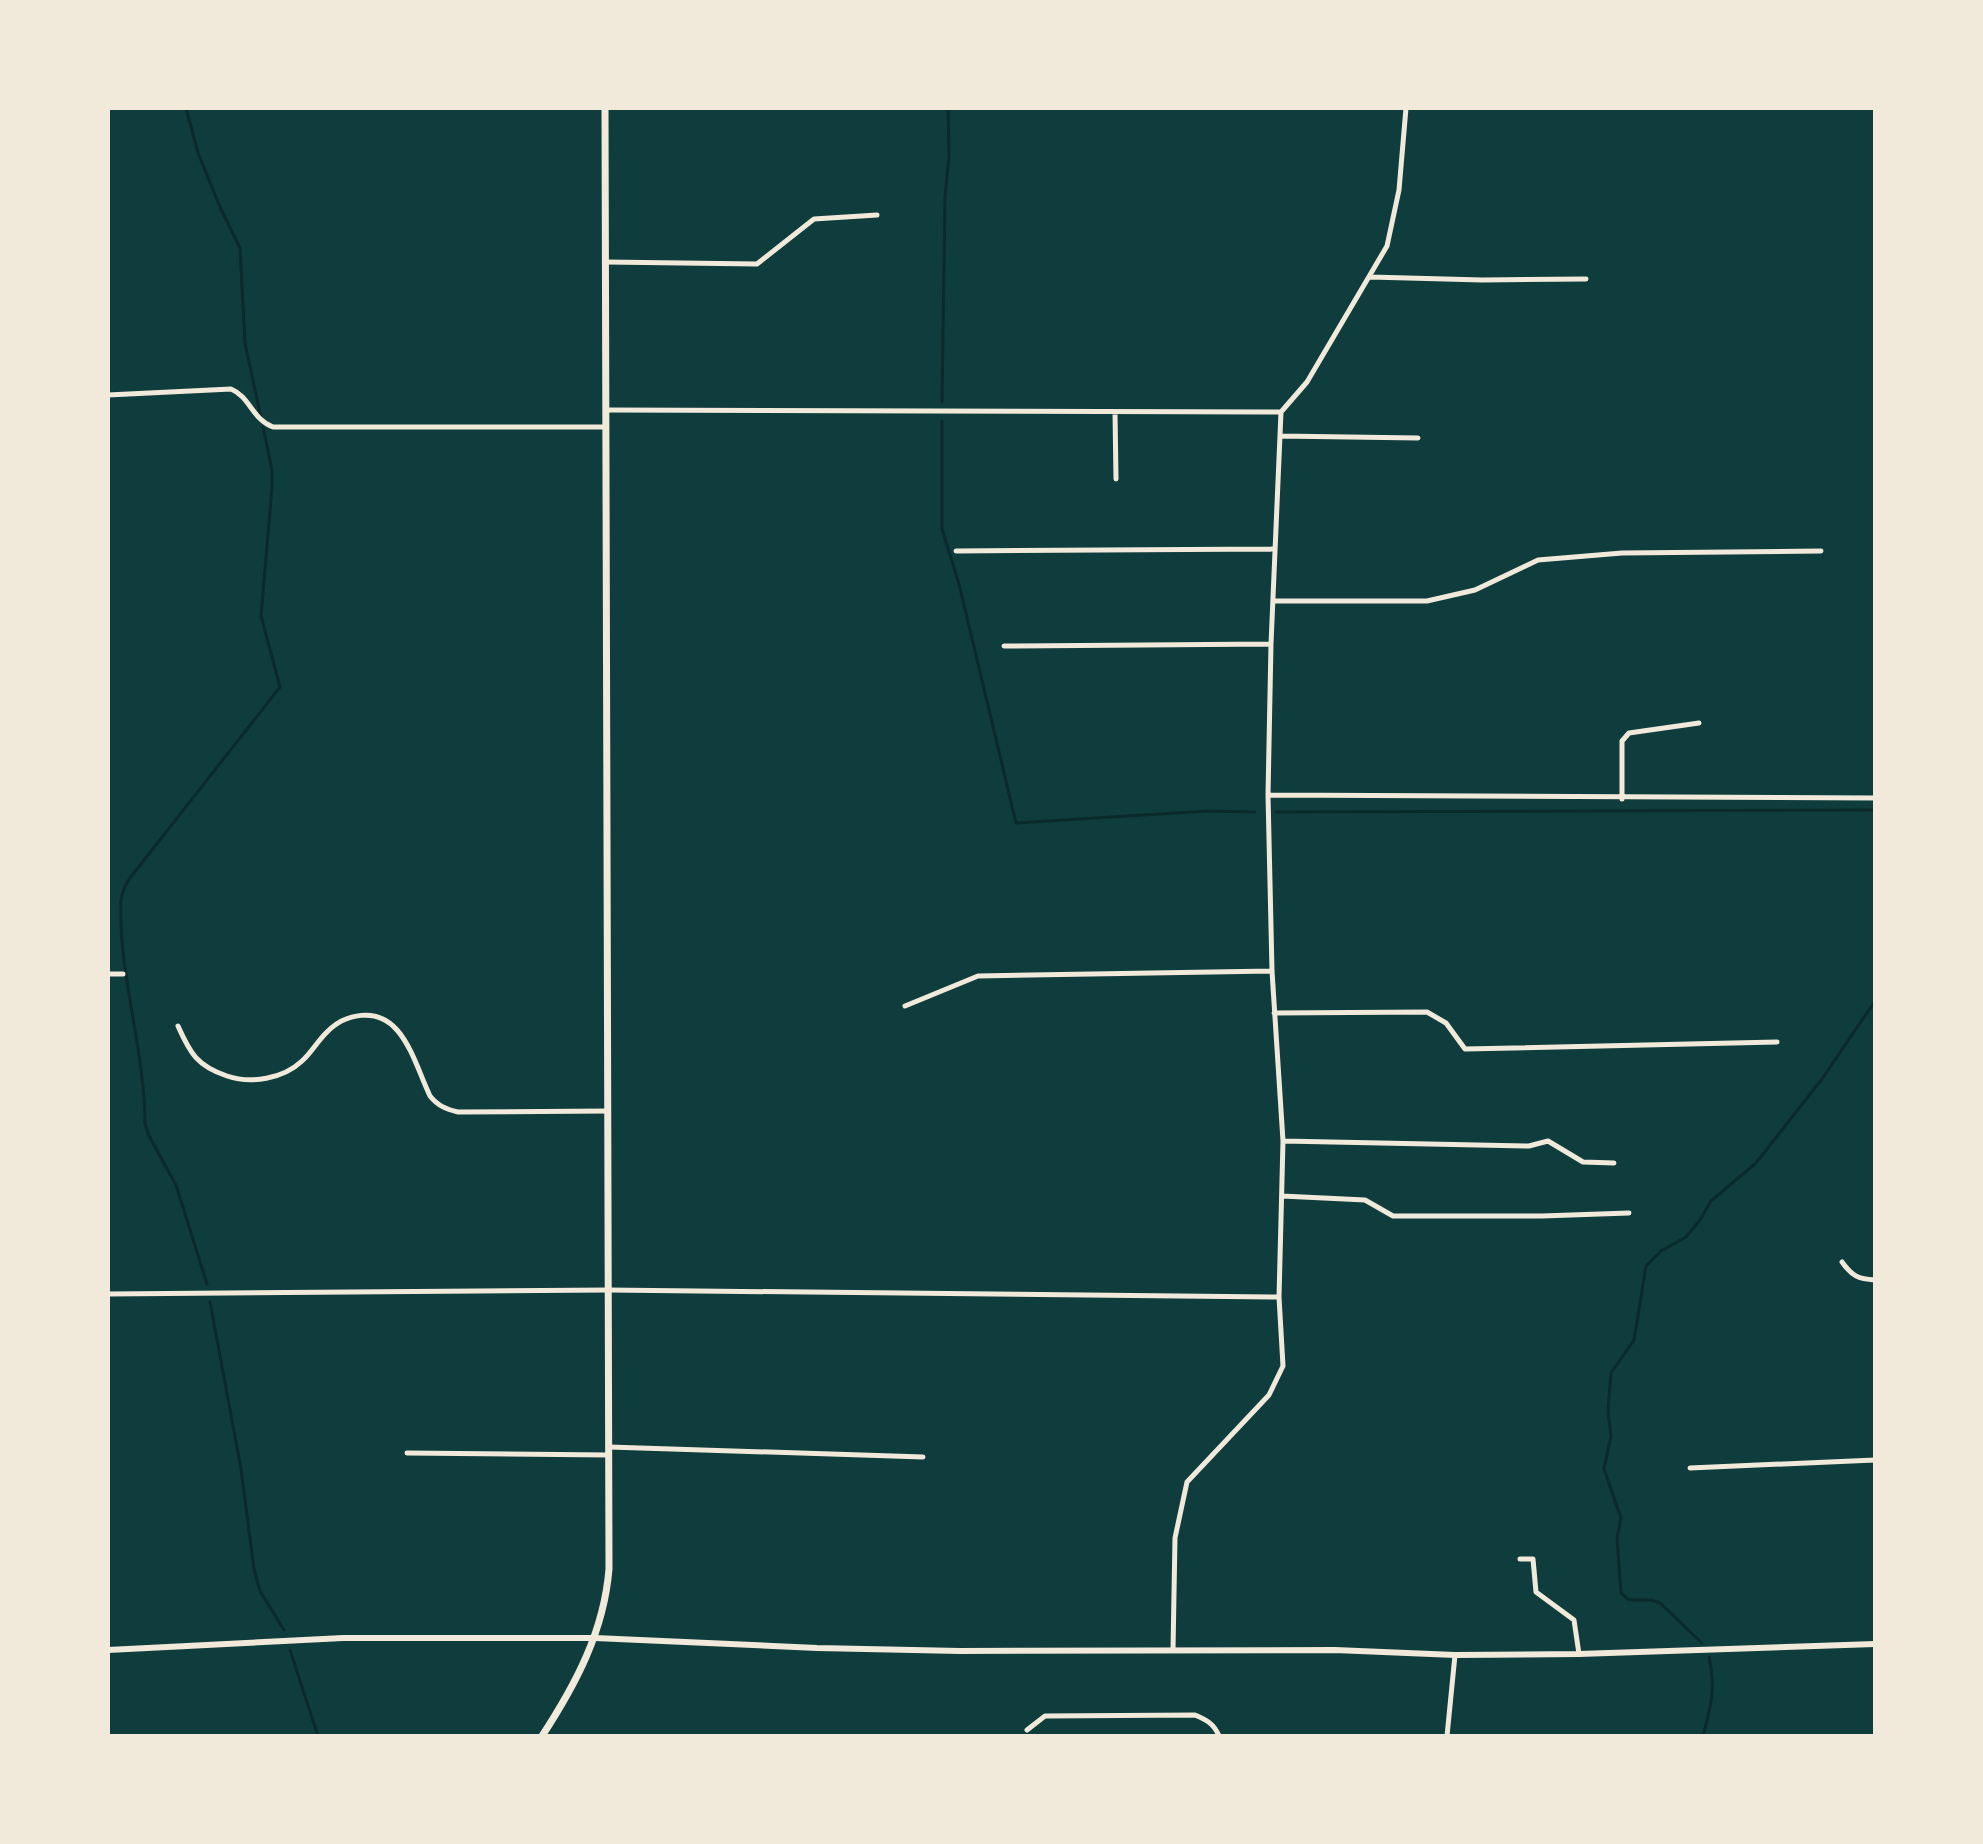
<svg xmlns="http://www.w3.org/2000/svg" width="1983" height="1844" viewBox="0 0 1983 1844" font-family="'Space Grotesk',sans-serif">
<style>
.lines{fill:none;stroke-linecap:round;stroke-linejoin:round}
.stream{stroke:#0a2a2b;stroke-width:3}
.minor{stroke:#f1e9da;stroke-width:5}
.tertiary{stroke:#f1e9da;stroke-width:6}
.secondary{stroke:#f1e9da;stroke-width:7}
</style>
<rect width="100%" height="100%" fill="#0f3d3e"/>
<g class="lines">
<path class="stream" d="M186,108L198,153L220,207L240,248L245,343L261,418
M942,402L945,197L949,156L948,108
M942,421V529L959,584L1016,823L1207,811L1255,812
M1276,812L1875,810
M207,1284L176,1185L149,1136L145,1124C145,1050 118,972 121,901C122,891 125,886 130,878L280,687L261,616L272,487V470L263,427
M210,1302L241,1469L254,1569L260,1591L284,1630
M1702,1643L1660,1603L1651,1600H1629L1621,1593L1617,1539L1621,1518L1604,1469L1611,1436L1608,1411L1610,1385L1611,1373L1634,1340L1646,1266L1661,1251L1686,1237L1700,1220L1711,1201L1756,1163L1822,1079L1875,1001
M290,1650L318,1736
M1703,1736C1711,1706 1716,1689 1709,1657"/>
<path class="minor" d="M606,262L757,264L814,219L877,215
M1370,277L1482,280L1586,279
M108,395L231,389C250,397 252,419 273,427H606
M607,410L1281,412
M1115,412L1116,479
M1280,436L1418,438
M956,551L1275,549
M1275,601H1427L1475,590L1538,560L1622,553L1821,551
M1004,646L1271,644
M1268,795L1875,798
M1622,799V741L1629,733L1699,723
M108,974H123
M905,1006L978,976L1272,971
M1274,1013L1427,1012L1446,1023L1465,1049L1777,1042
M178,1026C190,1053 197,1066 227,1076C251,1084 283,1079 302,1061C311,1053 317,1042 326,1033C345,1013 377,1007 397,1030C412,1047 420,1075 430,1096C438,1106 446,1109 458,1112L608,1111
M1283,1141L1529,1146L1548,1141L1583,1162L1614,1163
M1282,1196L1365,1200L1393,1216H1542L1629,1213
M1842,1262C1852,1276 1858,1279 1875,1280
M108,1294L608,1290L1279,1297
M609,1447L923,1457
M407,1453L609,1455
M1690,1468L1875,1460
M1520,1559H1533L1536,1592L1574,1620L1579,1654
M1173,1650L1175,1538L1187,1482L1269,1395L1283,1366L1279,1297L1283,1141L1272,971L1268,795L1271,644L1281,412L1307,382L1387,246L1399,190L1406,108
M1027,1730L1045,1716L1195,1715C1207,1720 1214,1724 1219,1736
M1447,1736L1455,1655"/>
<path class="tertiary" d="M108,1650L343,1638H595L817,1648L960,1651L1335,1650L1455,1655L1579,1654L1875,1644"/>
<path class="secondary" d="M542,1736C576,1684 604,1631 609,1569L605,108"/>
</g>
<rect width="1983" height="1844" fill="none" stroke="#f1e9da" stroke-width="220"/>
</svg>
